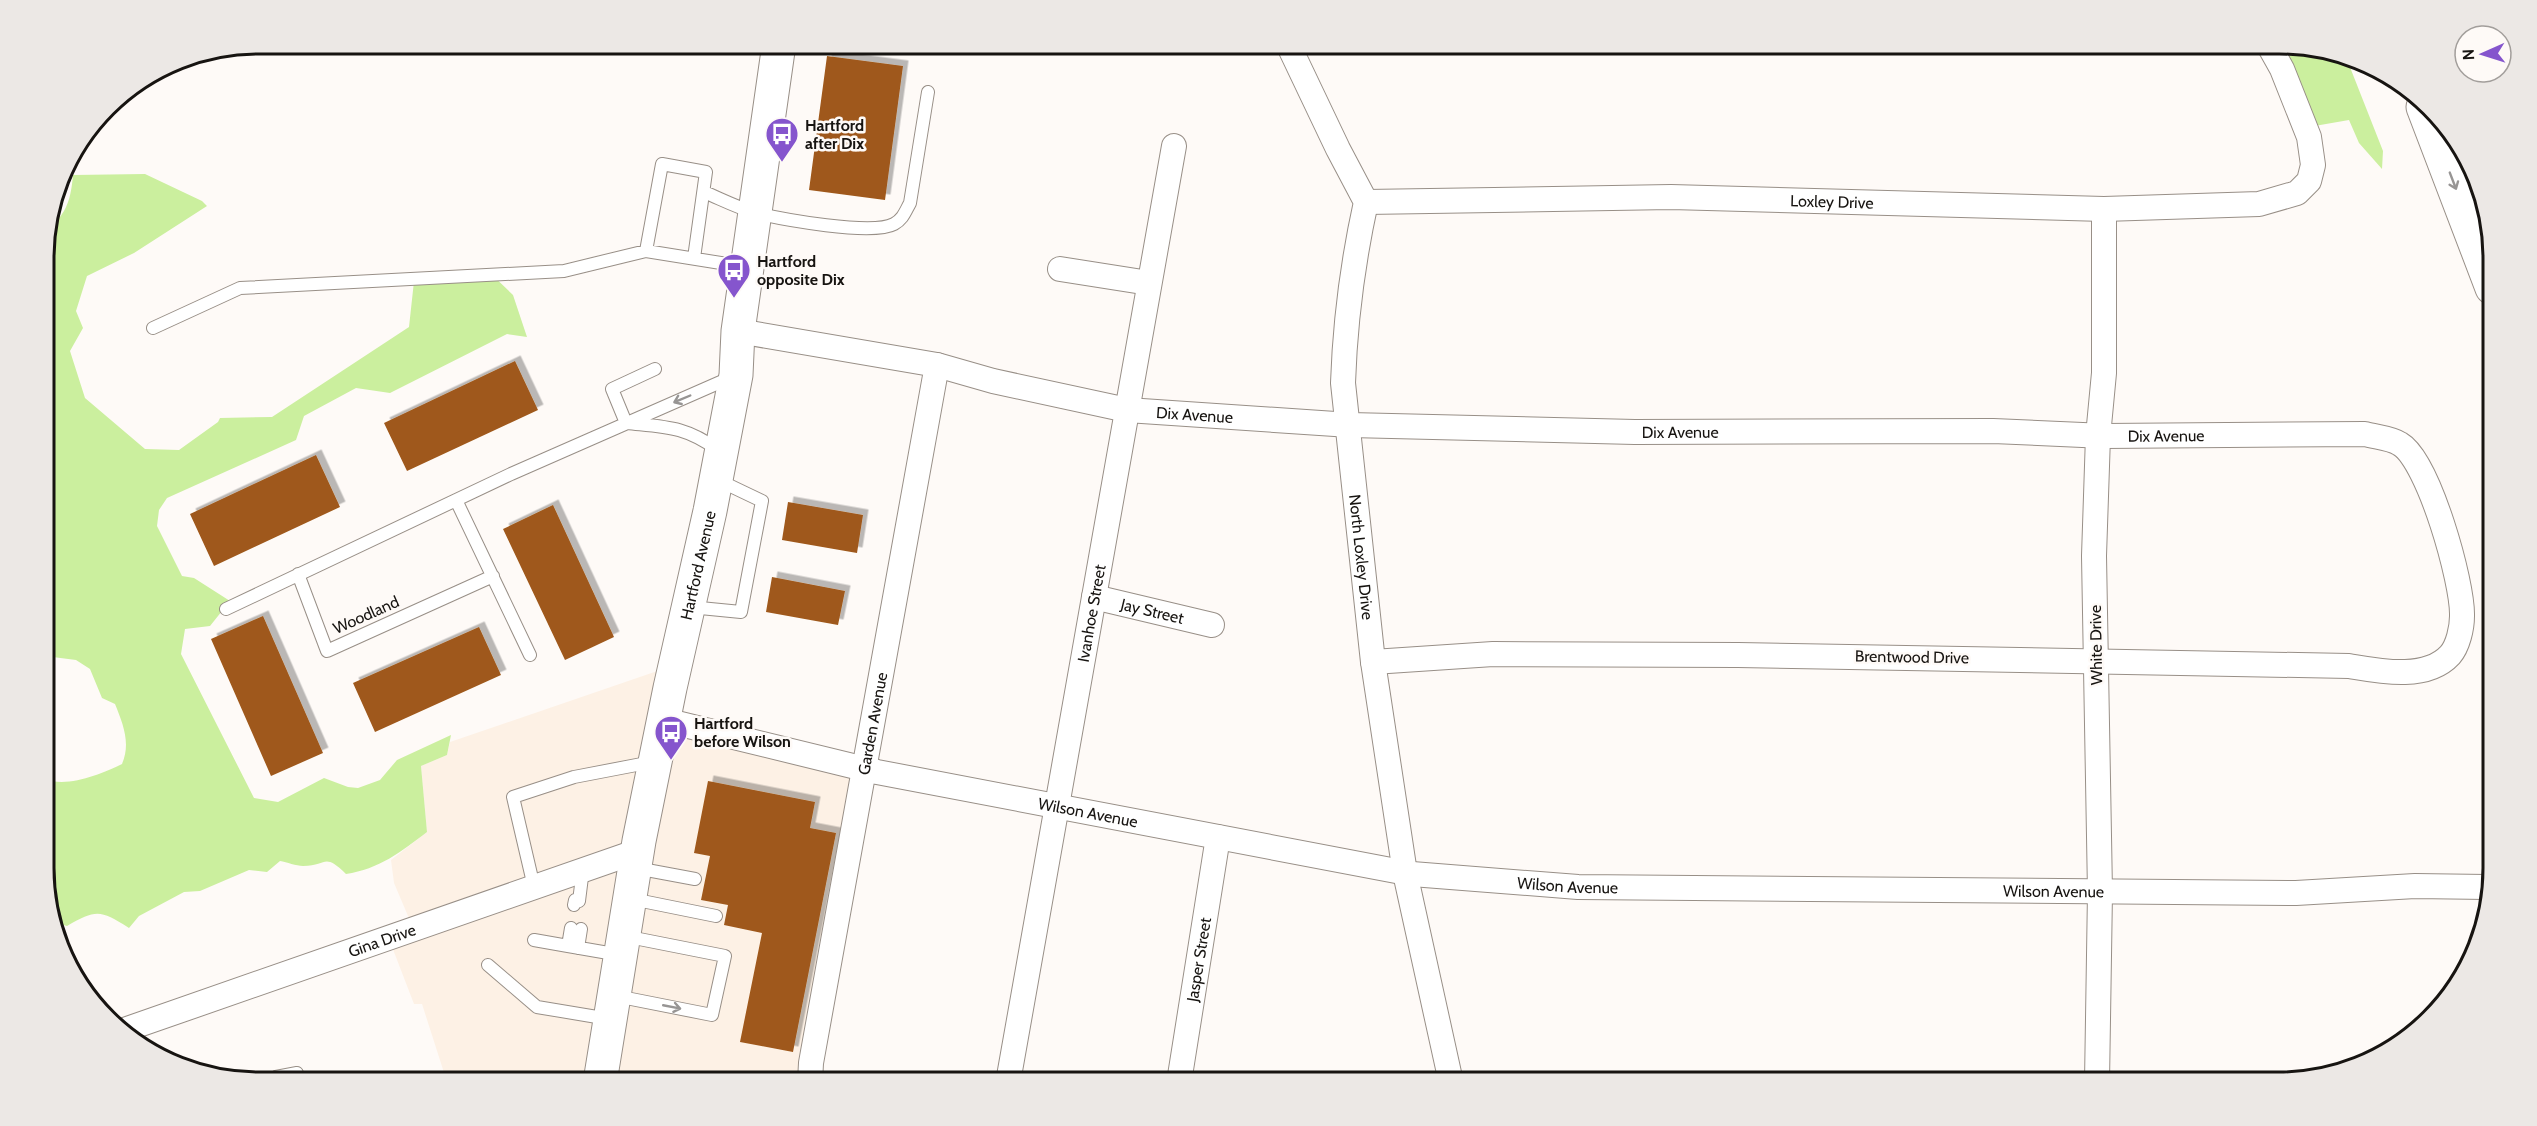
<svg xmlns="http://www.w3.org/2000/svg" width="2537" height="1126" viewBox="0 0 2537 1126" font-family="Cabin,sans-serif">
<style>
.built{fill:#fdf1e5}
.green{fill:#cbef9e}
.building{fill:#9f581a;filter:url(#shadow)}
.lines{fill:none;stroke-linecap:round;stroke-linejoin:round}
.lane-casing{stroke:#988f87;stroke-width:14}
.street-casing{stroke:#988f87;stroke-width:26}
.secondary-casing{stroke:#988f87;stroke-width:35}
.highway-casing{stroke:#988f87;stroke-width:35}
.lane{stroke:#fff;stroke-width:12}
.street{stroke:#fff;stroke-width:24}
.secondary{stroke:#fff;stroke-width:33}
.highway{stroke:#fff;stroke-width:33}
.oneway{stroke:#979594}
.labels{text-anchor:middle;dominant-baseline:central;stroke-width:5;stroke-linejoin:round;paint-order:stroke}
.poi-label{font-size:16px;font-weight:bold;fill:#171411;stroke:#fefaf7;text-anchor:start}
.street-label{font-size:16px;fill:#171411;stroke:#fefaf7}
.rim{fill:none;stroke:#171411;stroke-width:3}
</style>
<defs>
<filter id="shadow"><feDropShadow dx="5.5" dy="-5.5" stdDeviation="0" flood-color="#0004"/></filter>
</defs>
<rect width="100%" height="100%" fill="#fefaf7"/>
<path class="built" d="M669,667L664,715L854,765L817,1082H447L422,1004H414L389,939L411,923L394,883L391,860L427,832L421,766L447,755L450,742Z"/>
<path class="green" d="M2279,44L2346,57L2383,151L2382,169L2359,143L2349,120L2303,128Z
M145,174L202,201L207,206L134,253L87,276L76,311L83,328L70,351L85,398L145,449L179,450L218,422L220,418L272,417L409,327L415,272L441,273L487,270L513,295L527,337L507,334L390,393L356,388L304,416L296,440L167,498L159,510L157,526L182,576L194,578L230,601L210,626L185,629L181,654L254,798L278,802L324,778L348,787L358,788L380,780L397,760L451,735L447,755L421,766L427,832C401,852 379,869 346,874C323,852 328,866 303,866C296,866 287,862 280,861L267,872L249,870L200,891L184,892L139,916L129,928C100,910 97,909 67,926L56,923L45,897V779C67,788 102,774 122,764C131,743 123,724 115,704L102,698L90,669L76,660L45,656L44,243C48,227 56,224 64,211C70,201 72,187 73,175Z"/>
<path class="building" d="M827,56L903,66L885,200L809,190Z
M515,361L538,410L407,471L384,423Z
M316,455L340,507L214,566L190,514Z
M788,502L863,515L857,553L782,540Z
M553,505L614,637L565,660L503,529Z
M772,577L845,591L838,625L766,612Z
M263,616L323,753L271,776L211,639Z
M479,627L501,675L375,732L353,683Z
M708,781L815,802L810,828L836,833L793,1052L740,1042L762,933L724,925L728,905L701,900L710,856L694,853Z"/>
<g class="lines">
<g class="lane-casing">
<path id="lane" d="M704,192C721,199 738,208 756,213C781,219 872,236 894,224C903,219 905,212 910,203L928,92
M646,251L662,164L706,172L694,258
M153,328L240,288L564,271L646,251L746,267
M626,423L612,389L655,369
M627,423C666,427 685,426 718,450
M456,500L530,655
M298,574L327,651L493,576
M690,607L741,612L762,501L718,480
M226,609L511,474L732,377
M636,868L695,879
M534,887L513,797L574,777L652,762
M632,899L716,916
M574,905L575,900L579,901L583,869
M571,928L568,946L620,955
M534,940L568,946
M578,948L581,929
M488,965L537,1007L609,1019
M616,996L712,1015L725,956L624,936
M267,1082L276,1077L297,1073"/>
</g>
<g class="street-casing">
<g id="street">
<path id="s1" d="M1288,44L1338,149L1366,202C1353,261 1345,323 1343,383L1373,662L1405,873L1451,1082"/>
<path id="s2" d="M1366,202L1671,197L2104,209L2259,204L2297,193L2309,181L2313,165L2309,137L2282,69L2268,44"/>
<path d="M1060,269L1149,283"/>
<path id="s3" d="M738,331L937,365L993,381L1127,410L1350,425L1635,432L1993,431L2105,436L2365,434C2375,437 2391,438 2400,444C2429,461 2463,583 2462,616C2462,628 2458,646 2450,655C2426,681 2379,671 2349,666L1738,655L1493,654L1373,662"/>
<path id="s4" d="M1094,597L1212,625"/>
<path id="s5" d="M664,720L877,772L1412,874L1578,887L2296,893L2415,886L2487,887"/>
<path id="s6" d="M127,1029L638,851"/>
<path id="s7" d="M810,1082L811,1063L937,365"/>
<path id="s8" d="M1008,1082L1174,146"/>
<path id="s9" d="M1179,1082L1218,837"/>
<path d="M2097,1082L2100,892L2094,556L2098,436L2104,373V209"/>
</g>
</g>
<g class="secondary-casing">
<g id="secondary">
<path id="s10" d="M600,1082L639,841L670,688L710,511L736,375L738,331L779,44"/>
</g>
</g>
<g class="highway-casing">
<path id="highway" d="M2423,107L2492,288"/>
</g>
<use href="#lane" class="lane"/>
<use href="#street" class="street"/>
<use href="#secondary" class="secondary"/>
<use href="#highway" class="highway"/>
</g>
<defs><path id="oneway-shaft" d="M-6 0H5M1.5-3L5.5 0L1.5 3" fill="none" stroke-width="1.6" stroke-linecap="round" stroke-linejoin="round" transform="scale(1.5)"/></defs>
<g class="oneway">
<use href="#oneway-shaft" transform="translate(2453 181) rotate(69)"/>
<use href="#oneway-shaft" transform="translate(682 399) rotate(157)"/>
<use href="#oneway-shaft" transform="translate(672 1007) rotate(11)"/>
</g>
<defs>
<g id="bus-pin" transform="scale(1.725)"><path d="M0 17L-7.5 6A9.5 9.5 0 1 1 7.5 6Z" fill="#8555cd" stroke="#fefaf7"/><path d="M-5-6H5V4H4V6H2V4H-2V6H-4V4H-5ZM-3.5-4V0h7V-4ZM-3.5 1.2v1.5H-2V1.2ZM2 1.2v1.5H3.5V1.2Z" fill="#fff"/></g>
</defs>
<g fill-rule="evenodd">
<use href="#bus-pin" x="782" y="134"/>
<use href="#bus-pin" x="734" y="270"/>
<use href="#bus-pin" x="671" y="732"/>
</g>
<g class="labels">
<g class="poi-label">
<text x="805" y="125">Hartford<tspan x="805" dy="18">after Dix</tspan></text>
<text x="757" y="261">Hartford<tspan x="757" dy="18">opposite Dix</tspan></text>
<text x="694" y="723">Hartford<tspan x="694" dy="18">before Wilson</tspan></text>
</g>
<g class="street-label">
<text stroke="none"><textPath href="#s2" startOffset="466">Loxley Drive</textPath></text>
<text stroke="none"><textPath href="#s3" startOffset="465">Dix Avenue</textPath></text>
<text stroke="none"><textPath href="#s3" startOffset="951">Dix Avenue</textPath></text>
<text stroke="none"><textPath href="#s3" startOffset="1437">Dix Avenue</textPath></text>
<text stroke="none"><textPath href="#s1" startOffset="534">North Loxley Drive</textPath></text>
<text stroke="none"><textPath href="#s10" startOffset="526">Hartford Avenue</textPath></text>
<text stroke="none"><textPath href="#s4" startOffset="60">Jay Street</textPath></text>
<text stroke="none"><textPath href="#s8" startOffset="476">Ivanhoe Street</textPath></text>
<text transform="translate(366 615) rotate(-24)">Woodland</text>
<text transform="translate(2096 645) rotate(-91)">White Drive</text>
<text transform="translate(1912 657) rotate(1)">Brentwood Drive</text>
<text stroke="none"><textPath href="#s7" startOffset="364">Garden Avenue</textPath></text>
<text stroke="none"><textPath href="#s5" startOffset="434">Wilson Avenue</textPath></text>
<text stroke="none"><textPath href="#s5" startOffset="920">Wilson Avenue</textPath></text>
<text stroke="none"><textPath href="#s5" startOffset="1406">Wilson Avenue</textPath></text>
<text stroke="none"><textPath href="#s6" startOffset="270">Gina Drive</textPath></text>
<text stroke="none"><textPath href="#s9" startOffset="124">Jasper Street</textPath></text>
</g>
</g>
<path d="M0 0H2537V1126H0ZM258 54H2279A204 204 0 0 1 2483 258V868A204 204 0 0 1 2279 1072H258A204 204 0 0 1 54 868V258A204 204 0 0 1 258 54Z" fill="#ece8e5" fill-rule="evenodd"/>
<path class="rim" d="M258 54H2279A204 204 0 0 1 2483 258V868A204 204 0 0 1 2279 1072H258A204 204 0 0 1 54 868V258A204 204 0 0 1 258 54Z"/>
<g transform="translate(2483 54) rotate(267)"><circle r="28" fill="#fefaf7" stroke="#a29e9b" stroke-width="1.5"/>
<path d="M0-4.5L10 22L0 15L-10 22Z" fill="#8555cd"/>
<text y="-9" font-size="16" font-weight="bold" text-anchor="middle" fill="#171411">N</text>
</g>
</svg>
